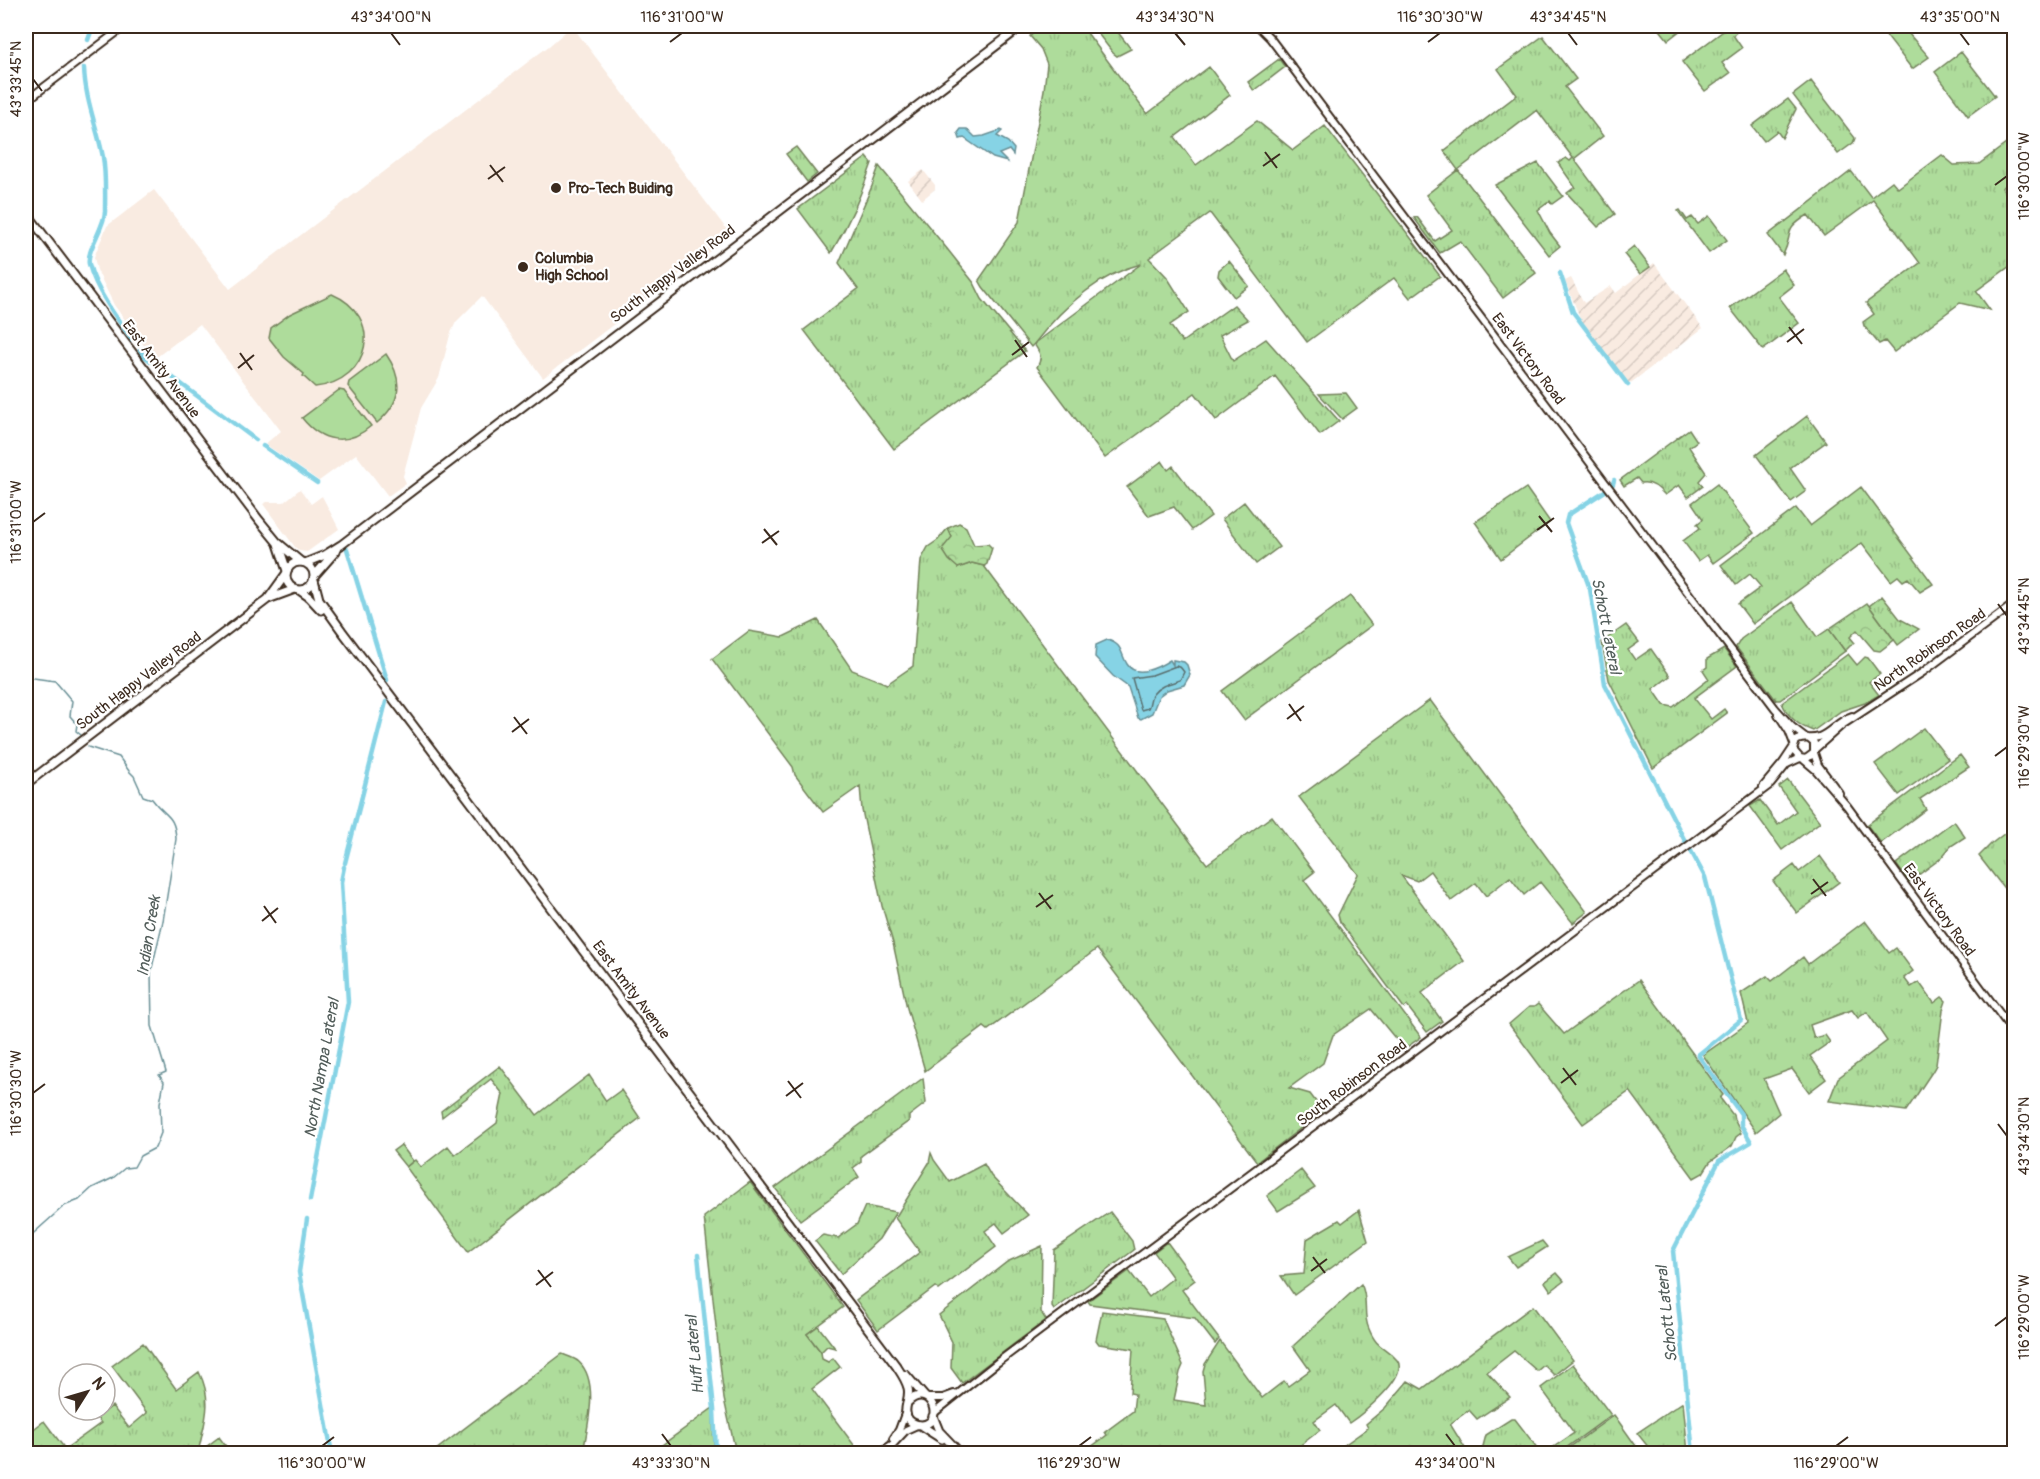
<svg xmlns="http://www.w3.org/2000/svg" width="2040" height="1479" viewBox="0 0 2040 1479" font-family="Pangolin,sans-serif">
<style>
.built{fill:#f9ebe1}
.industrial{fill:url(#industrial-furrows)}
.grass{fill:url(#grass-tufts);stroke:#74835c;stroke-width:1.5;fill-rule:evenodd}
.forest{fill:url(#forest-crowns);stroke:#74835c;stroke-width:1.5}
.garden{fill:#aedc9b;stroke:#74835c;stroke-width:1.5}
.water{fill:#86d3e5;stroke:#688f95;stroke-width:1.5}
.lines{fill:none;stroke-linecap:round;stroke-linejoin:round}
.shore{stroke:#596e6e;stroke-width:1.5}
.stream{stroke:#688f95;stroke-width:1.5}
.canal{stroke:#86d3e5;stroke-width:4.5}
.tertiary-casing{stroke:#3b2a1e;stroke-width:10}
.secondary-casing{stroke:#3b2a1e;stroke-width:11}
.tertiary{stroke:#fff;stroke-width:6}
.secondary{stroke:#fff;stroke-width:7}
.ticks{fill:none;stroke:#3b2a1e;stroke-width:2}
.poi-dot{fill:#3b2a1e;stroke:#fff;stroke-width:2}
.labels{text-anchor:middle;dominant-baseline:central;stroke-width:4.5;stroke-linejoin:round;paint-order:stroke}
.poi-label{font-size:15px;font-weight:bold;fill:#3b2a1e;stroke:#fff;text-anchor:start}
.street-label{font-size:15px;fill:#3b2a1e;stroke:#fff}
.water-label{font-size:16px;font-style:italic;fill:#525d5a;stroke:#fff}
.neatline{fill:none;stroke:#3b2a1e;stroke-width:2}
.ticks-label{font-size:15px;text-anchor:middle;fill:#3b2a1e}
</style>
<defs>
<pattern id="industrial-furrows" width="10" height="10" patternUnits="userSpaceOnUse" patternTransform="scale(1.5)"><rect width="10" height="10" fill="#f9ebe1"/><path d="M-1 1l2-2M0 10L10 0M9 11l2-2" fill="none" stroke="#d6cac1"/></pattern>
<pattern id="grass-tufts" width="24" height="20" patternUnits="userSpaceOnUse" patternTransform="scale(1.5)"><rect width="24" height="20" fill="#aedc9b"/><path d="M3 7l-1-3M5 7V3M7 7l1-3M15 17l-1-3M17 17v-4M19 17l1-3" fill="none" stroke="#97bd85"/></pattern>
<pattern id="forest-crowns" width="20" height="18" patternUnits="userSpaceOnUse" patternTransform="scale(1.5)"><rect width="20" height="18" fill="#aedc9b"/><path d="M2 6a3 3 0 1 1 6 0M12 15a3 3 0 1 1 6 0" fill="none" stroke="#97bd85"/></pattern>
</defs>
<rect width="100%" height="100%" fill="#fff"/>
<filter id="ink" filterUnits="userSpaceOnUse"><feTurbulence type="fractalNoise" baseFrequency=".0167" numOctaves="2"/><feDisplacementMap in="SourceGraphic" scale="12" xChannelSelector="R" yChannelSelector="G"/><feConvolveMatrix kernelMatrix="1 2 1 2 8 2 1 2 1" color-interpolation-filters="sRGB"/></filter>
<g filter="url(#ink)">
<path class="built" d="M572,26L731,235L543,378L482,296L456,322L450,335L439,378L421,408L403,476L406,483L388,496L356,454L319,481L265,444L281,431L200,324L154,359L114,305L97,270L94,257L107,226L154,190L230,289L549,46Z
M300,489L311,504L322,496L339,529L307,552L299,551L295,547L263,504L267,502H284Z"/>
<path class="industrial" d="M923,170L935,185V189L922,200L908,181Z
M1654,263L1703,328L1628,385L1581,320L1565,281L1571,278L1584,303L1611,286L1616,293Z"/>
<path class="grass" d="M1043,26H1082L1147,114L1209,67L1230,95L1175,137L1196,165L1257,121L1293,150L1325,126L1440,276L1410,298L1394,278L1307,342L1210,213L1149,258L1167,277L1189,312L1170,325L1182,342L1234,305L1248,320L1220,335L1233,361L1266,339L1339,421L1320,435L1275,376L1216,420L1195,393L1105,458L1037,367C1043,357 1040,353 1034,344L1031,347L983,287L979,280L1019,222L1044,90L1047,64L1041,49L1030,36ZM1141,264L1034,344C1061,309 1097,275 1141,264Z
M1092,26H1113L1131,49L1117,56L1113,53Z
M1657,26H1686L1668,40Z
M1730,26H1734L1738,31L1733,35L1742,48L1722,63L1730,73L1705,91L1682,62Z
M1886,26H1902L1929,57L1912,69L1881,29Z
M1543,36L1576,79L1565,87L1603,136L1574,159L1615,214L1598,227L1567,193L1575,187L1558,163L1566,158L1570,161L1573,158L1537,110L1458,170L1444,151L1517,95L1498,69Z
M1961,52L1995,96L1968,116L1935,72Z
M1279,59L1285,67L1254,91L1248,82Z
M1811,81L1855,138L1853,143L1838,154L1793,95Z
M1788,99L1796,109L1782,138L1777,131L1764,141L1752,126Z
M2014,138V179L2002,188L2014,204V263L1976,291L1990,310L1960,303L1894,352L1885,341L1879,344L1864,326L1863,322L1874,314L1866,303L1920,263L1873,200L1824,236L1808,215C1782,231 1794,233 1783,255L1768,235L1851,171L1871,197L1892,181L1898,188L1942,155L1954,165L1979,164Z
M796,147L817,174L807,182L786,154Z
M867,157L872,163C860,197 850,222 831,253L798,209Z
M1538,163L1563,196L1552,204L1550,201L1538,210L1550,233L1560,246L1549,255L1495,185Z
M879,166L948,250L974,283L982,299L1025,351L894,449L804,330L858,289L839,263L872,186Z
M1458,170L1536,273L1503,298L1460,241L1440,253L1414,218L1417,217L1435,241L1452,230L1426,195Z
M1680,210L1687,220L1692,217L1698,224L1709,216L1727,240L1709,253L1678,211Z
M1229,261L1249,286L1234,297L1218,276L1219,270Z
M1783,269L1794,285L1779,297L1799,323L1763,350L1730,308Z
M1346,393L1357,408L1342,419L1319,394Z
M1807,416L1826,442L1790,468L1806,491L1791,502L1756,455Z
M1689,429L1697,441L1689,447L1706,473L1699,481L1703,486L1688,497L1679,485L1665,495C1659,488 1651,481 1641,483L1637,478L1624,486L1620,480Z
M1162,461L1168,470L1173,466L1211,516L1192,530L1174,507L1149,516L1127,487Z
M1717,484L1754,533L1713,563L1707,555L1698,561L1683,541L1700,528L1697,524L1703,519L1692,503Z
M1861,487L1933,584L1920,592L1908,578L1903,581L1898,576L1891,581L1862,543L1753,624L1738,604L1761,587L1750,574L1736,585L1721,565L1796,508L1810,526Z
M1526,488L1550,522L1501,559L1475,522Z
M1244,502L1279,547L1256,564L1222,519Z
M948,528L952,537L958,568L972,563L984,566L1207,864L1272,816L1314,872L1304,880L1421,1037L1404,1049L1371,1009L1333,1035L1323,1063L1289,1088L1310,1094L1323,1111L1257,1162L1097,949L988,1030L984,1027L925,1071L907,1008L893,943L882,906L862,810L860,786L823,812L795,775L793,767L712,659L749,631L783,637L818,620L852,670L887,684L913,666L921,560L928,547L938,540Z
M1350,596L1372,625L1244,720L1222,691Z
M1882,596L1900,619L1919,629L1898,645L1869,606Z
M1792,602L1817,637L1829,629L1845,651L1780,700H1776L1736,647L1741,639Z
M1626,625L1639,642L1628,650L1635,660L1651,649L1670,676L1653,689L1664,705L1673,707L1709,679L1703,670L1707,667V659L1724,649L1737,666L1694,698L1711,719L1724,709L1727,713L1653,768L1609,680L1602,642Z
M1848,654L1857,665L1865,657L1868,658L1880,674L1869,682L1879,695L1865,703L1841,711L1813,731C1799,726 1788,717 1782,703Z
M1430,700L1587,912L1573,923L1540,882L1524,895L1510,877L1486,896L1476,883L1451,901L1430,871L1417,881L1401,875L1464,961L1422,993L1442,1021L1427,1032L1407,1006L1404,1008L1340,922L1338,915L1358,874L1299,797Z
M1924,728L1948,759L1899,795L1875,764Z
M1960,755L1969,767L1920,799L1926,809L1881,843L1867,825Z
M1788,780L1820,822L1782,850L1750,806L1760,800L1778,825L1796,811L1779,787Z
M1954,821L1965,837L1951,846L1940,859L1909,882L1896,864Z
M2014,826V885L2006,891L1979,856L1991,844Z
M1820,856L1839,882L1797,913L1773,881L1794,865L1799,872Z
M1865,921L1889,953L1896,948L1913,971L1904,978L1911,987L1919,982L1934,1003L1942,997L1946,1001L1943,1010L1936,1065L1932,1072L1906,1111L1829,1101L1838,1078L1887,1041L1867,1012L1858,1018L1852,1010L1810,1025L1814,1038L1825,1035L1830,1042L1810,1056L1826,1079L1809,1092L1792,1069L1764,1079L1779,1113L1756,1132L1703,1055L1748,1023L1741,993L1767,976L1772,981L1803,957L1808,964Z
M1639,980L1723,1095L1720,1098L1733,1115L1734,1119L1741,1133L1736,1137L1732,1146L1710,1162L1703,1173L1694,1178L1630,1091L1583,1124L1509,1024L1529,1007H1534L1538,1004L1564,1034Z
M500,1066L537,1115L589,1075L606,1101L621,1090L640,1118L468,1252L406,1167L415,1160L421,1167L448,1146L455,1155L497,1123L503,1094L491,1079L442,1117L441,1111Z
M923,1078L926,1103L909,1116V1121L861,1156V1162L853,1168L859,1177L800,1220L775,1188Z
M931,1153L934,1160L950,1182L984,1164L991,1176L1028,1215L1004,1233L996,1223L985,1231L996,1247L939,1290L935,1287L878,1330L856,1300L920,1252L895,1218L929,1163Z
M1301,1170L1315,1188L1278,1211L1267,1196Z
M750,1182L843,1307L807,1334L821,1352L822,1359L828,1362L833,1358L840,1367L812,1389L860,1453H736L724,1399L704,1217Z
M865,1206L896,1212L879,1239L841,1274L815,1241L823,1235L838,1238L857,1224Z
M1359,1210L1368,1241L1294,1295L1281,1276L1304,1274L1307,1239L1339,1220L1342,1223Z
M1110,1212L1132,1241L1134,1250L1054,1310L1052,1307L1054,1250Z
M1167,1242L1195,1280L1182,1290L1219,1339L1215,1344L1195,1318L1090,1304L1088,1301L1129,1271L1149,1297L1173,1278L1154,1252Z
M1042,1246L1041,1312L1046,1320L962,1383L951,1368L952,1342L939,1315L1007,1262Z
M1361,1284C1369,1298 1362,1315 1369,1329C1377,1349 1385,1346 1397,1360C1410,1376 1361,1415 1349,1423L1336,1405L1314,1421L1320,1430L1298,1447L1303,1453H1278L1270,1445L1256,1454L1083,1453L1107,1435L1105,1432L1133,1411L1135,1394L1130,1393L1133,1349L1099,1344L1096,1340L1102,1311L1163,1319L1183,1365L1180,1372L1174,1400L1206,1405L1203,1371L1205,1364L1220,1341L1262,1398L1284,1381L1288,1386L1310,1370L1293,1346Z
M1533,1306L1573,1360L1554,1375L1544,1365L1537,1371L1514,1351L1487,1372L1510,1397L1477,1419L1469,1410L1450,1424L1468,1453H1333L1368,1428L1366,1424L1385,1408L1408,1381L1422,1389Z
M143,1343L176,1389L199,1372C214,1402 204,1423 198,1453H26V1435L44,1421L65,1449L101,1423L97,1418L112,1406L129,1428L147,1413L112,1366Z
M562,1354C567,1356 575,1358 579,1362C600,1382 587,1428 583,1453H432Z
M1573,1364L1611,1415L1559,1453H1545L1574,1433L1541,1388Z
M1683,1402L1688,1453H1653L1637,1433Z
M713,1408L714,1453H651Z
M1614,1415L1641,1453H1562Z
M1511,1419H1515L1541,1453H1484L1482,1450L1486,1435Z
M219,1437L231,1453H205L206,1447Z"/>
<path class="forest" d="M959,523L966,527L974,545L988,544L992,548L987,564L984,566L972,563L958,568L949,560L942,549L952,537L948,528Z
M1867,603L1894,640L1880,651L1874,650L1857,630L1850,637L1854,642L1845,651L1829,629Z"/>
<path class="garden" d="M1634,246L1650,267L1640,274L1624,254Z
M332,294C384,316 372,381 315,387L303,376L304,374L284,357L269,338L271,328L290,314Z
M386,354C404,380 402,402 377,423L348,386L349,382Z
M339,390L344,391L371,426C347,447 321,442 302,418Z
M401,1145L413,1161L406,1167L393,1151Z
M1542,1241L1547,1247L1516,1267L1508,1257Z
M1557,1273L1564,1281L1551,1291L1545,1282Z
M818,1326L835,1348L827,1346L821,1352L807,1334Z"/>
<path class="water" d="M961,129H967L975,137L984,136L1001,130L1002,131L997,136L1008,142L1014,149L1013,155L1009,150L999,154L1007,162L993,158L964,138L960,139L958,133Z
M1107,640C1123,644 1120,653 1127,664C1136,679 1159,667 1170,660L1173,665V660L1184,662L1187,665L1190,675L1184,685L1167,690L1159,696L1152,713L1141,719L1138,718L1128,687L1113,676L1095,657L1096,645Z"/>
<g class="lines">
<path class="shore" d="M1176,666L1181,668L1184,672L1180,680C1171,683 1160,685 1153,694C1149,699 1151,703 1148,708L1141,710L1132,678L1152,675Z"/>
<path class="stream" d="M26,677L55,681L72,701L70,716L77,724L76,731L81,735
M26,1240L64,1206L79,1200L92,1188L113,1178L125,1168L134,1167L140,1156L155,1148L161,1133L160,1103L164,1082L159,1075L166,1072L152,1026L151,972L163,921L176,839C175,814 165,817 152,799L143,796L134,776L129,771L119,757L88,747"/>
<path class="canal" d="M88,40L93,26
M84,68C85,99 97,127 103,157C106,174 105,195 105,212C104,228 86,251 89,264C95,289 117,319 132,339
M1560,273L1573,312L1628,385
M140,350L144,356L256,440
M263,446L317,483
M1613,484L1614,480
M1605,491L1568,515L1566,523L1590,589L1605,684L1685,841
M347,549L387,680
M1691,851L1705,877L1741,1020L1698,1055L1741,1114V1125L1751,1142L1719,1161L1673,1251L1693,1454
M345,863L386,702
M310,1200L348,1002L341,882L344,867
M307,1219L299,1272L332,1454
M698,1255L714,1409L716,1454"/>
<g class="tertiary-casing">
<path id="tertiary" d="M1258,26L1270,38L1775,708L1792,727L1805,737
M26,101L125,26
M1778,714L1789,731L1794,744
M1808,738L1814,743V753L1806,759L1800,758L1793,750L1796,741C1804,736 1811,740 1819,737C1831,733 1839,720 1852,716
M1815,749L1842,725L1923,672L2014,604
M1814,753L1818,765L1839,793
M1803,759L1816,770L1847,806L2014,1033
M1763,787L1783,763L1793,748
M927,1398H943L954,1394
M934,1413L998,1362L1771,784L1787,764L1800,758
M893,1439L899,1430L906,1411
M878,1454L893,1444L906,1430L917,1425"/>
</g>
<g class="secondary-casing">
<path id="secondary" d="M26,212L259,520L277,542L301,562
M278,544L287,571
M286 576a14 14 0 1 1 28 0a14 14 0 1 1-28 0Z
M305,563L325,555L341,545L1022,26
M314,576L336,551
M314,580L319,599L342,631L897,1367C901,1373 906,1380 908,1388C911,1399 901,1410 909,1420C912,1423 917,1425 922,1425C946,1422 930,1381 908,1402
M299,590L309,597L321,610
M268,599L286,574
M26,784L268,599L295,589
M906,1375L925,1397
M933,1416L939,1431L961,1454
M920,1425L942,1439"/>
</g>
<use href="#tertiary" class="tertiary"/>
<use href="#secondary" class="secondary"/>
</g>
</g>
<path class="ticks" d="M391,33L400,45M1175,33L1185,45M1568,33L1577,45M1960,33L1969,45M670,42L682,33M1428,42L1440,33M33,79L42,91M1265,152L1277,168M490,165L503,182M1263,166L1280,154M488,179L505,167M1995,185L2007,176M1789,327L1802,344M1015,340L1027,357M1787,342L1804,329M240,353L252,370M1012,355L1029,342M238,368L254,355M1539,516L1552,532M33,522L45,513M764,529L777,545M1537,530L1554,518M762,543L779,531M1998,604L2007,616M1289,704L1301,721M514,717L527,734M1287,719L1304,706M512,732L529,719M1995,756L2007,747M1813,879L1826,896M1039,893L1051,909M1811,894L1828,882M264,906L276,923M1036,907L1053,895M262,921L278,908M1563,1068L1576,1085M788,1081L801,1098M1561,1083L1578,1070M33,1093L45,1084M786,1096L803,1083M1998,1124L2007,1136M1313,1257L1325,1273M538,1270L551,1287M1311,1271L1327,1259M536,1285L553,1272M1995,1326L2007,1317M662,1434L671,1446M1446,1434L1455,1446M322,1446L334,1437M1079,1446L1091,1437M1836,1446L1848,1437"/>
<g class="poi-dot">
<circle cx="556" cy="188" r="6"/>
<circle cx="523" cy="267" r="6"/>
</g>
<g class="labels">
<g class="poi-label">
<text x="568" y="188">Pro-Tech Buiding</text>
<text x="535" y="258">Columbia<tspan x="535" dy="17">High School</tspan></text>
</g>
<g class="street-label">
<text transform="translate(673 274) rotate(-37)">South Happy Valley Road</text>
<text transform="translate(1528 359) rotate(53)">East Victory Road</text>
<text transform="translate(161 369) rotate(53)">East Amity Avenue</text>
<text transform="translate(1930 650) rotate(-35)">North Robinson Road</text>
<text transform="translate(139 681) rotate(-37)">South Happy Valley Road</text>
<text transform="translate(1939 910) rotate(54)">East Victory Road</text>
<text transform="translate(631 990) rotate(53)">East Amity Avenue</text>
<text transform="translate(1352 1083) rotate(-37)">South Robinson Road</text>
</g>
<g class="water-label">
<text transform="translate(1606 626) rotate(79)">Schott Lateral</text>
<text transform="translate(149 936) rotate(-81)">Indian Creek</text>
<text transform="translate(322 1068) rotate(-80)">North Nampa Lateral</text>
<text transform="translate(1667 1314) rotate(-96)">Schott Lateral</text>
<text transform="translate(695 1355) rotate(-95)">Huff Lateral</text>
</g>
</g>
<rect width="2040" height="1479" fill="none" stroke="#fff" stroke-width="66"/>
<g transform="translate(87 1392) rotate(53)"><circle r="28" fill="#ffffff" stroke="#b1aaa5" stroke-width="1.5"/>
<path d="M0-4.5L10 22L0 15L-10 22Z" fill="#3b2a1e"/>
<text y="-9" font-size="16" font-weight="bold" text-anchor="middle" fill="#3b2a1e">N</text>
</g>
<rect x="33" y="33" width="1974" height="1413" class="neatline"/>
<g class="ticks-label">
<text x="391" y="22">43°34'00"N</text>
<text x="682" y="22">116°31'00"W</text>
<text x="1175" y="22">43°34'30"N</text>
<text x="1440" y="22">116°30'30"W</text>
<text x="1568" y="22">43°34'45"N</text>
<text x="1960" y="22">43°35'00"N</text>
<text transform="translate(16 79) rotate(-90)" y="5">43°33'45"N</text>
<text transform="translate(2024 176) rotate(-90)" y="5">116°30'00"W</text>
<text transform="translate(16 522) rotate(-90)" y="5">116°31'00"W</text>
<text transform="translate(2024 616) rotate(-90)" y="5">43°34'45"N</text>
<text transform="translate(2024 747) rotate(-90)" y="5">116°29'30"W</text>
<text transform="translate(16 1093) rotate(-90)" y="5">116°30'30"W</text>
<text transform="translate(2024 1136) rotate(-90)" y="5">43°34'30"N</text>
<text transform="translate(2024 1317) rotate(-90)" y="5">116°29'00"W</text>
<text x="322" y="1468">116°30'00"W</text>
<text x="671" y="1468">43°33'30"N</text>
<text x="1079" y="1468">116°29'30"W</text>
<text x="1455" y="1468">43°34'00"N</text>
<text x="1836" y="1468">116°29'00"W</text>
</g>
</svg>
